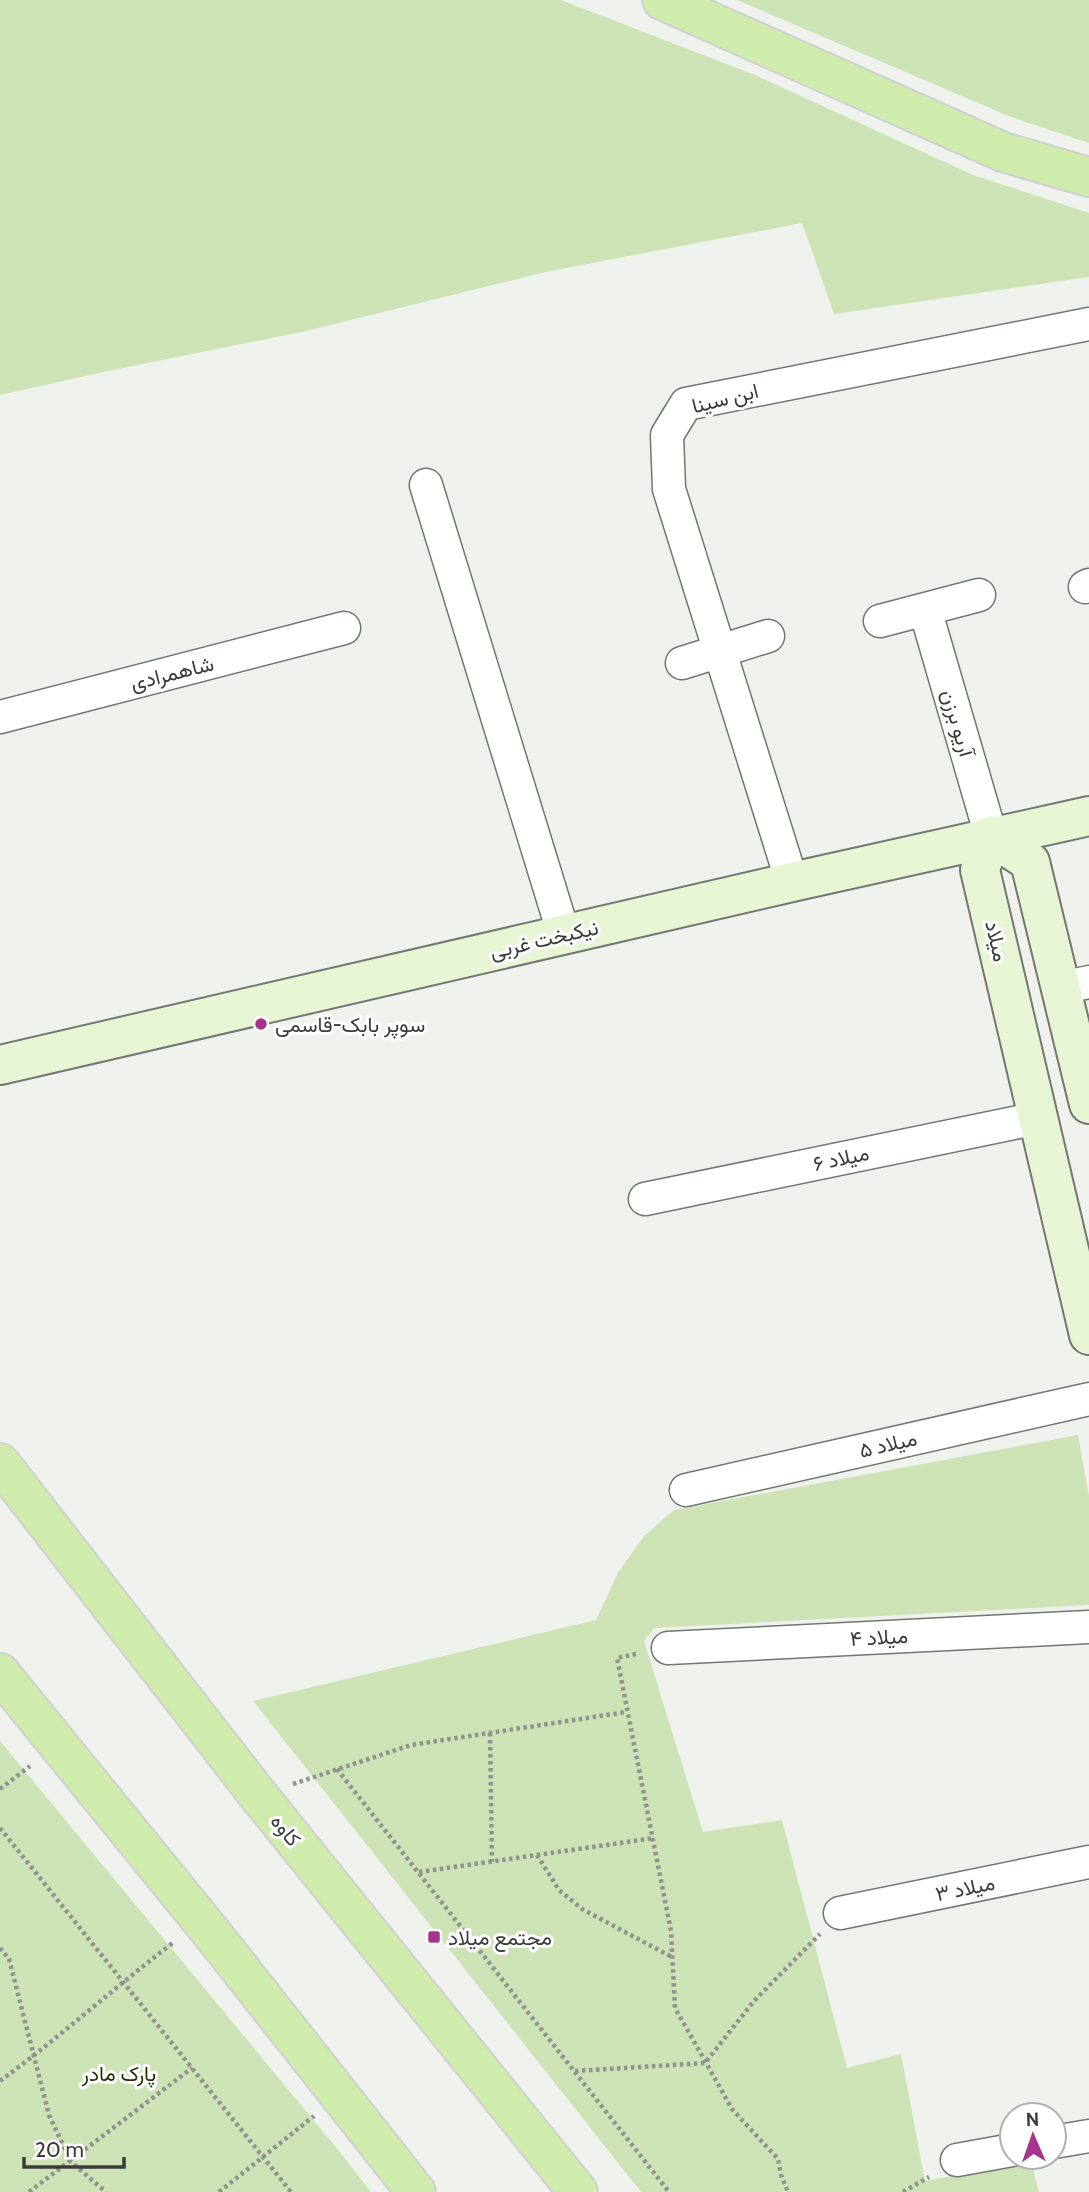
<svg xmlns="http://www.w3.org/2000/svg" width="1089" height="2192" viewBox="0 0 1089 2192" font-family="Cabin,Vazirmatn,sans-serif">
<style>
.green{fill:#cde2b5}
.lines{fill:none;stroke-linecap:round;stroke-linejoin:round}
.street-casing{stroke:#737671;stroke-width:35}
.secondary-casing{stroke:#737671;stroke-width:42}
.primary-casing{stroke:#d0d0d0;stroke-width:42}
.path{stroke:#91938f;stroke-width:4.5;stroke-dasharray:3.5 3.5;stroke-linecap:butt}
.street{stroke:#fff;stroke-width:32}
.secondary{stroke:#e8f5d5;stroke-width:38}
.primary{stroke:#d0ecac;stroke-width:38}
.poi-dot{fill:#a7338d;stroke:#fff;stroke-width:2.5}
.labels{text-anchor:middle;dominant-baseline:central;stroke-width:6;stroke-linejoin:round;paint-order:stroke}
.street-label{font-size:21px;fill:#3b3c3a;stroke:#fff}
.poi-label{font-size:21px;fill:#3b3c3a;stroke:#fff;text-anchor:start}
.park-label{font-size:21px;fill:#1f3103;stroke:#fff}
</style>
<rect width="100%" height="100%" fill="#eff2ec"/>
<path class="green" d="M0,0H561L755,75L973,175L1089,213V277L834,314L802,223L545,272L306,331L108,371L0,395Z
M737,0H1089V143L1011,117Z
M1078,1435L1089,1496V1605L654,1628L644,1641L703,1832L782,1820L847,2068L901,2054L925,2181L1031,2161L1039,2192H641L253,1701L596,1620L619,1571L644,1536L674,1510Z
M0,1741L339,2151L371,2192H0Z"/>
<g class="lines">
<g class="street-casing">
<path id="street" d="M426,485L564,935
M1085,587L1089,585
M925,609L991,836
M880,621L979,595
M682,663L768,636
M0,717L344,628
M792,882L669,489L667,435L686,404L1089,324
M1061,988L1089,982
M645,1199L1038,1118
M686,1490L1089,1399
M668,1648L1089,1627
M840,1913L1089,1862
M1054,2142L1089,2136
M957,2160L1012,2150"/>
</g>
<g class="secondary-casing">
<path id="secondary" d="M0,1065L792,882L1089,816
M1089,1104L1030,862L991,836L980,870L1089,1335"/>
</g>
<g class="primary-casing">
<path id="primary" d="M662,0L1003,152L1089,177
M0,1463L258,1795L578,2192
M0,1673L214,1936L416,2192"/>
</g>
<path class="path" d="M636,1654L617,1658L671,1931L675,2008L732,2109L778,2159L781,2175L788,2192
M490,1733L492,1862
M337,1769L669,2192
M293,1784L411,1745L626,1712
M0,1789L30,1766
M0,1828L291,2192
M537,1855L559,1890L582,1909L672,1957
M419,1872L654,1838
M0,1948L9,1959L49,2115L71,2162L106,2192
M575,2071L705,2063L754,2001L820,1934
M0,2081C60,2037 115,1987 174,1942
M29,2192L192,2068
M219,2192L314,2116
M903,2192L929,2177"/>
<use href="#street" class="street"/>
<use href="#secondary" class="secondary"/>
<use href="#primary" class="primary"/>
</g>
<g class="poi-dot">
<circle cx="261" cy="1024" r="7"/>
<rect x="427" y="1930" width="14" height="14" rx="3.5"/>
</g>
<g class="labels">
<g class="street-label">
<text transform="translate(725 398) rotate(-14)">ابن سینا</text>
<text transform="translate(172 673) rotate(-14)">شاهمرادی</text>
<text transform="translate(958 723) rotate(74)">آریو برزن</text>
<text transform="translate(544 939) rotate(-13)">نیکبخت غربی</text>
<text transform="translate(997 941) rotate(77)">میلاد</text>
<text transform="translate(841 1158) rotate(-12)">میلاد ۶</text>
<text transform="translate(888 1444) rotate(-13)">میلاد ۵</text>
<text transform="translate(879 1637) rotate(-3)">میلاد ۴</text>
<text transform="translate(286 1830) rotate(51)">کاوه</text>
<text transform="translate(965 1888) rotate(-12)">میلاد ۳</text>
</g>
<g class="poi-label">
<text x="275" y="1024">سوپر بابک-قاسمی</text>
<text x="448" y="1937">مجتمع میلاد</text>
</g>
<g class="park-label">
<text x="119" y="2073">پارک مادر</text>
</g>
</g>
<g transform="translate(1033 2136) rotate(358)"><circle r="33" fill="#ffffff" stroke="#b1b1b0" stroke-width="2"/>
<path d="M0-5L12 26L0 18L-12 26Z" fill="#a7338d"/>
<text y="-10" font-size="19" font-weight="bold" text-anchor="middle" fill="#3b3c3a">N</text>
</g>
<path d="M24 2157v10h100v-10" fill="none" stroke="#3b3c3a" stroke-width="3.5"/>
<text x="35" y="2157" font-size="21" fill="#3b3c3a" stroke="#ffffff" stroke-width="5" paint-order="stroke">20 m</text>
</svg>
